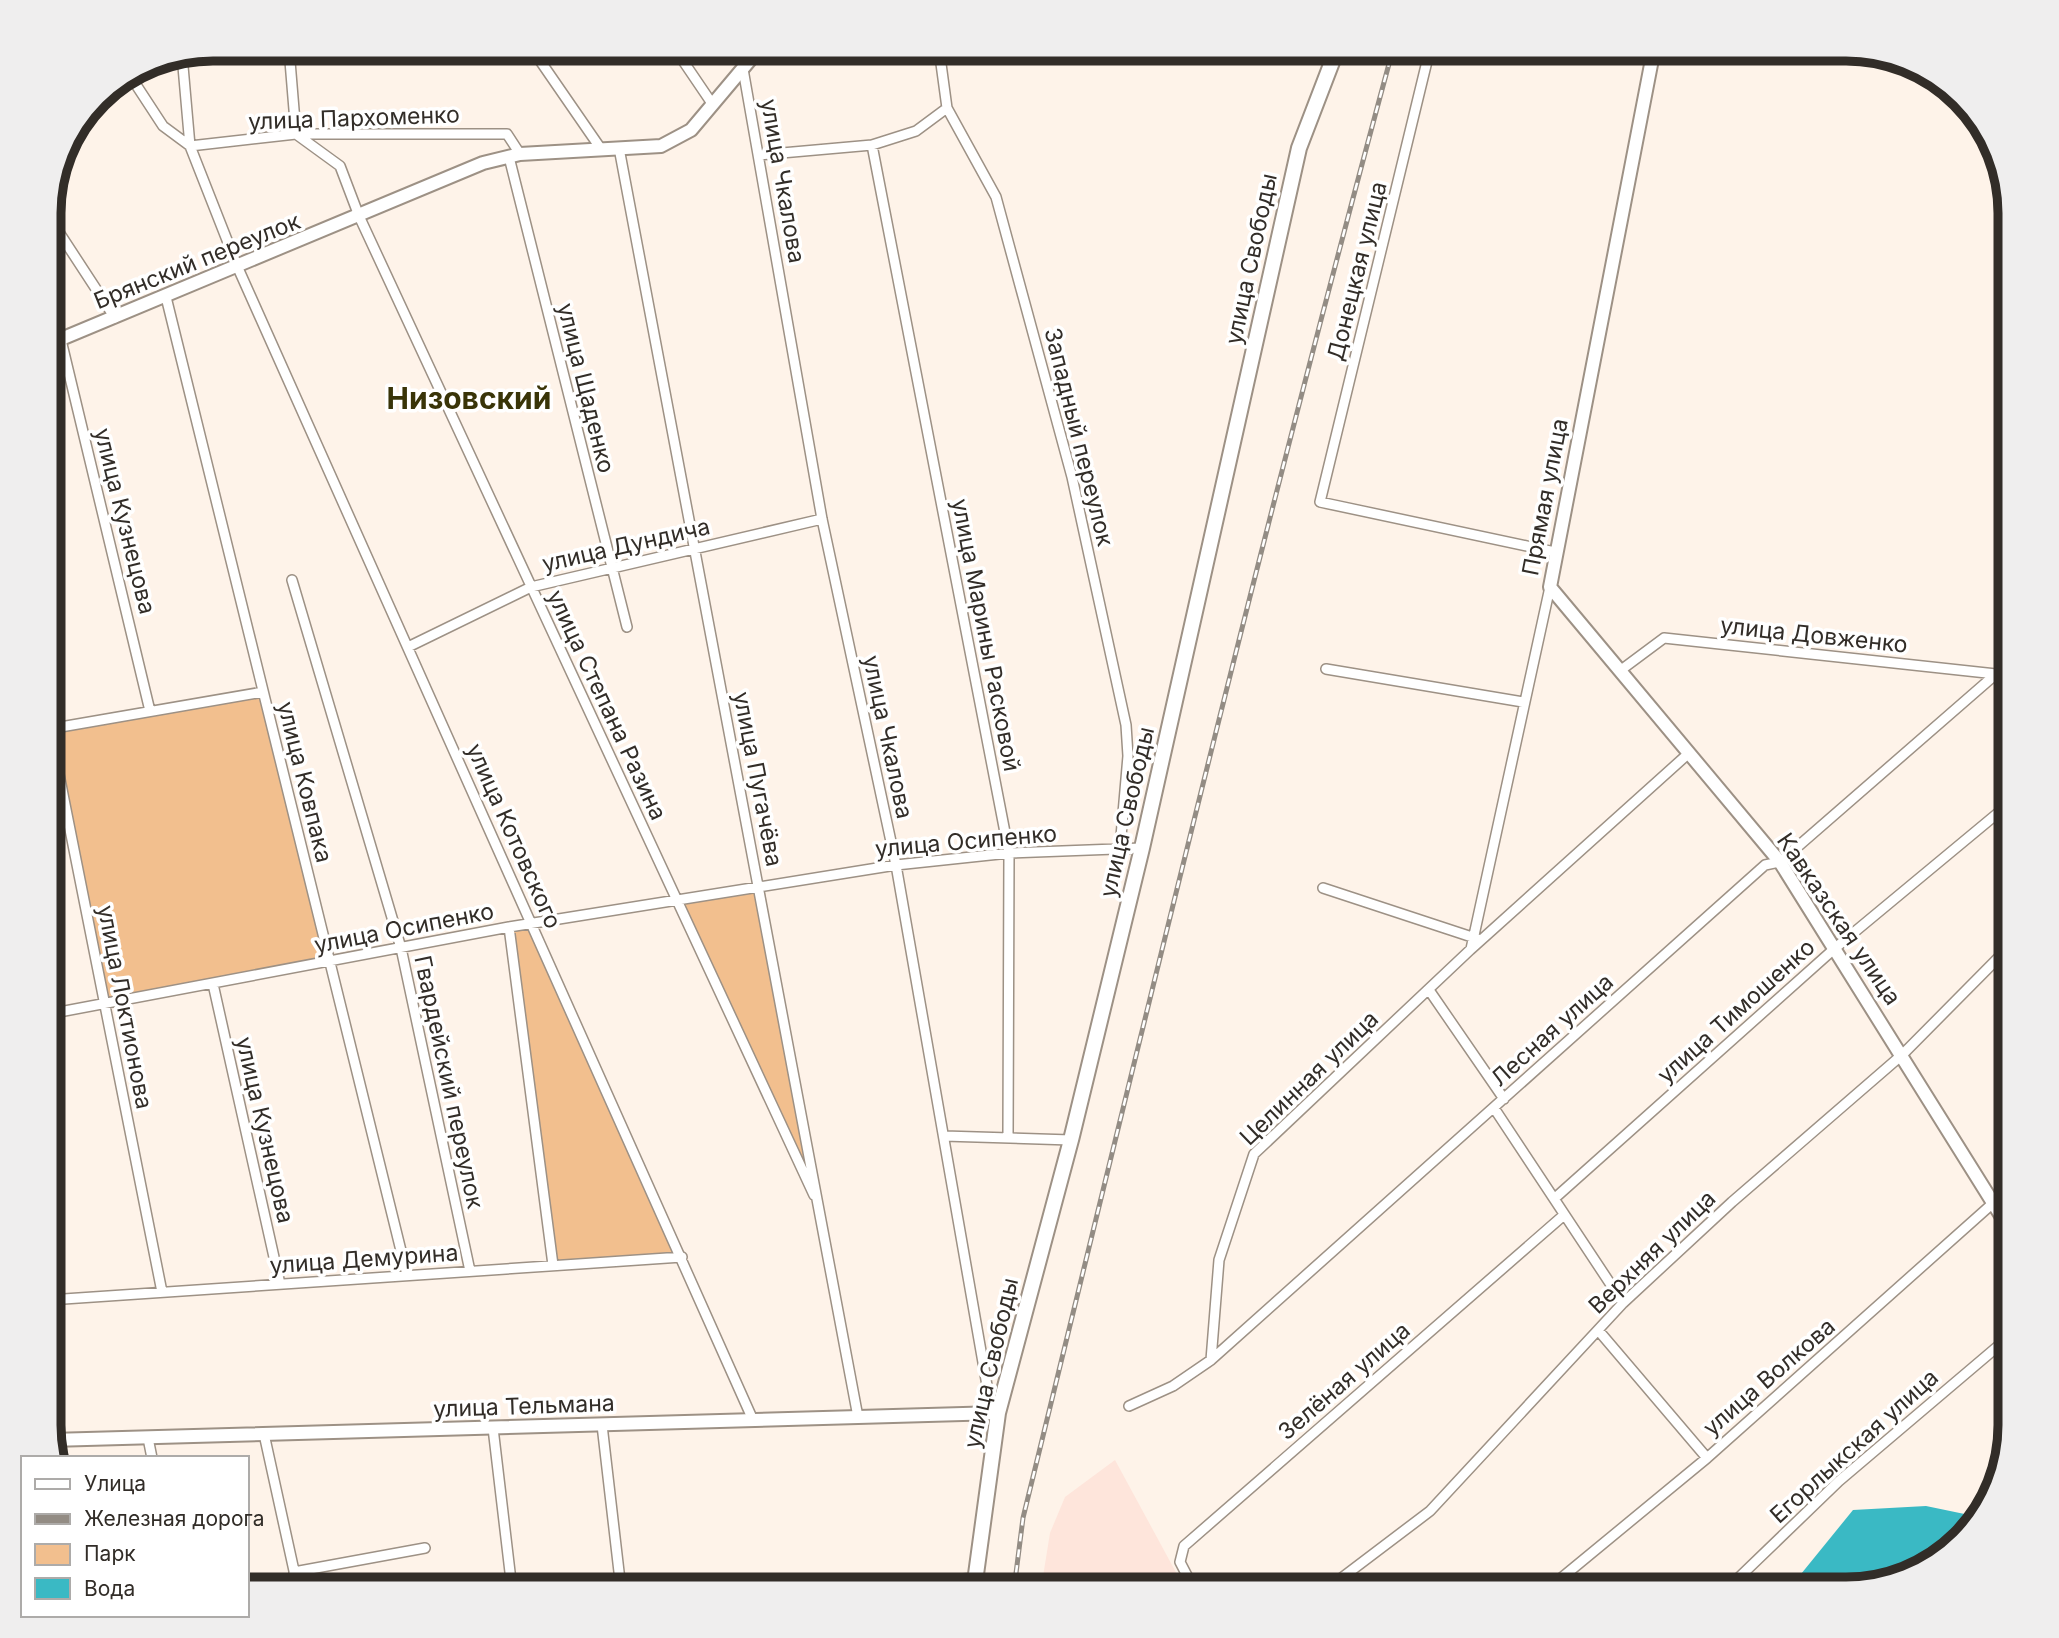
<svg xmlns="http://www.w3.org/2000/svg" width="2059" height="1638" viewBox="0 0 2059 1638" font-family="Inter,sans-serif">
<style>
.education{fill:#fee5db}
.green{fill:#f2bf8e}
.water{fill:#3ab9c4}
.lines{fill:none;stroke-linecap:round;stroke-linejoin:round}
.street-casing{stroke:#9d9185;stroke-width:12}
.secondary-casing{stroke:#9d9185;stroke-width:16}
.primary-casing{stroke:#9d9185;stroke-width:18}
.street{stroke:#fff;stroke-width:9}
.secondary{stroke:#fff;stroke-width:12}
.primary{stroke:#fff;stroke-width:14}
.rail-casing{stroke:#938c84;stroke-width:5}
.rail{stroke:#fff;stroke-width:2.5;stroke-dasharray:8;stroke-linecap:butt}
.labels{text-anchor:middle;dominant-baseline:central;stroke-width:7;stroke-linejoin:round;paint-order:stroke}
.street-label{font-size:23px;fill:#322d28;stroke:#fff}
.district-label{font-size:30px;font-weight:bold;fill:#393408;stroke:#fff}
.rim{fill:none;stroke:#322d28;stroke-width:9}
</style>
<rect width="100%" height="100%" fill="#fef3e9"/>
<path class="education" d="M1115,1460L1185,1589H1041L1050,1533L1065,1497Z"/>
<path class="green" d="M263,692L330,962L105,1004L50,729Z
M764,887L820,1209L676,901Z
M532,924L682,1257L553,1265L509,927Z"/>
<path class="water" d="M1926,1506L1979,1517C1939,1582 1862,1589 1794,1589L1801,1574L1853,1510Z"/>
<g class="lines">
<g class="street-casing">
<path id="street" d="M289,49L296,134L340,166L359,216L814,1195
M532,49L601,149
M675,49L713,105
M939,49L947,108L996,197L1072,477L1126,725L1128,756L1120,848
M1430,49L1320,502L1555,552
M182,55L190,146L238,268L753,1420
M743,69L822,519L896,865L992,1414
M129,74L163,126L190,146L296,134H507L520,154
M872,145L1009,853L1008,1138
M619,148L858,1417
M759,155L872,145L916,131L947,108
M509,157L627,627
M49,217L115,318
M166,297L407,1275
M61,340L150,711
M292,580L401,948L470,1271
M408,647L531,587L822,519
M1326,669L1523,702
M1621,670L1664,638L1996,674L2010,686
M49,729L263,692
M50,729L162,1292
M1323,888L1478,939
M509,927L553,1265
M1471,949L1550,587
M213,984L280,1284
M1429,990L1504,1099
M49,1014L509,927L896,865L1009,853L1142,848
M1494,1108L1623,1303
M944,1136L1071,1140
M1555,1198L1834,949L2010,803
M49,1300L682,1257
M1598,1330L1707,1458
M1211,1360L1219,1260L1254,1154L1470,950L1689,753
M1129,1406L1173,1386L1211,1360L1765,865L1780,862L1996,674
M602,1425L621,1589
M493,1428L512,1589
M264,1434L298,1589
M148,1438L152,1458
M294,1572L425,1548
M846,1589L975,1578
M1194,1589L1180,1562L1184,1546L1564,1215
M1327,1589L1430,1511L1623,1303L1732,1202L1903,1054L2010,946
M1548,1589L1707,1458L2010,1188
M1727,1589L1839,1481L2010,1336"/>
</g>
<g class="secondary-casing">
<path id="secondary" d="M1654,49L1550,587L1780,862L2010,1230
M49,344L483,163L520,154L661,146L691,130L755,54L769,49
M51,1440L998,1413"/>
</g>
<g class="primary-casing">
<path id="primary" d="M974,1589L998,1413L1071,1140L1142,848L1299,148L1337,49"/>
</g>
<use href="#street" class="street"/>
<use href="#secondary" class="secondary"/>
<use href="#primary" class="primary"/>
<g class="rail-casing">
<path id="rail" d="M1014,1589L1023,1518C1143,1027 1261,536 1393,49"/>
</g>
<use href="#rail" class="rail"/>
</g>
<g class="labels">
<g class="street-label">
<text transform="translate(354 118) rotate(-2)">улица Пархоменко</text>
<text transform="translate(783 181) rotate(80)">улица Чкалова</text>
<text transform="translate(1251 259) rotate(-78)">улица Свободы</text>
<text transform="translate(197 261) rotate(-22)">Брянский переулок</text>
<text transform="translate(1357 271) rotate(-76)">Донецкая улица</text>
<text transform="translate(586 388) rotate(76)">улица Щаденко</text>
<text transform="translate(1079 437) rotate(76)">Западный переулок</text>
<text transform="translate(1545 497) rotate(-79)">Прямая улица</text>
<text transform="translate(125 521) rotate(76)">улица Кузнецова</text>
<text transform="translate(626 545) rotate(-13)">улица Дундича</text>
<text transform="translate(986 635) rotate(79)">улица Марины Расковой</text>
<text transform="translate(1814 635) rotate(6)">улица Довженко</text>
<text transform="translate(607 705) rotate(65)">улица Степана Разина</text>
<text transform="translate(888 737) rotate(78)">улица Чкалова</text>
<text transform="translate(758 779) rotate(79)">улица Пугачёва</text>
<text transform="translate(305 782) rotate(76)">улица Ковпака</text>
<text transform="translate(1127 812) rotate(-77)">улица Свободы</text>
<text transform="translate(514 836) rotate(66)">улица Котовского</text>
<text transform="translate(966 841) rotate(-5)">улица Осипенко</text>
<text transform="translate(1839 919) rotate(56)">Кавказская улица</text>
<text transform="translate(404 928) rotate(-11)">улица Осипенко</text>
<text transform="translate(125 1007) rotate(79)">улица Локтионова</text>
<text transform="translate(1736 1011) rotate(-42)">улица Тимошенко</text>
<text transform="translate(1552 1030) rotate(-42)">Лесная улица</text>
<text transform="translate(1309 1078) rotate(-44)">Целинная улица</text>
<text transform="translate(449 1082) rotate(78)">Гвардейский переулок</text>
<text transform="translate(265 1130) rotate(77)">улица Кузнецова</text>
<text transform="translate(1652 1252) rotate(-44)">Верхняя улица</text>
<text transform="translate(364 1259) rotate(-4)">улица Демурина</text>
<text transform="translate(991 1363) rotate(-77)">улица Свободы</text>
<text transform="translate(1769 1377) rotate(-41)">улица Волкова</text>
<text transform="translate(1344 1381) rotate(-41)">Зелёная улица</text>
<text transform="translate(524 1406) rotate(-2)">улица Тельмана</text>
<text transform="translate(1854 1446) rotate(-42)">Егорлыкская улица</text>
</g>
<g class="district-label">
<text x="469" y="398">Низовский</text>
</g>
</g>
<path d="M0 0H2059V1638H0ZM213 61H1846A152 152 0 0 1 1998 213V1425A152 152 0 0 1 1846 1577H213A152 152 0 0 1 61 1425V213A152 152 0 0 1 213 61Z" fill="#efeeee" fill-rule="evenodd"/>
<path class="rim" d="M213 61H1846A152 152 0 0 1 1998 213V1425A152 152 0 0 1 1846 1577H213A152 152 0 0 1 61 1425V213A152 152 0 0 1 213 61Z"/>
<rect x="21" y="1456" width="228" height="161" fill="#ffffff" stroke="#adaba9" stroke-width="2"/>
<rect x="35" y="1479" width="35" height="10" fill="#ffffff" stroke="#adaba9" stroke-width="2"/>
<text x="84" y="1491" font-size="21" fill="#322d28">Улица</text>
<rect x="35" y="1514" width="35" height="10" fill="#938c84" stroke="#adaba9" stroke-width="2"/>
<text x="84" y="1526" font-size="21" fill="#322d28">Железная дорога</text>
<rect x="35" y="1544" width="35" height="21" fill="#f2bf8e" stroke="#adaba9" stroke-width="2"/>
<text x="84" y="1561" font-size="21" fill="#322d28">Парк</text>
<rect x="35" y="1578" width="35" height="21" fill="#3ab9c4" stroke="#adaba9" stroke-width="2"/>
<text x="84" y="1596" font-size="21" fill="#322d28">Вода</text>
</svg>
